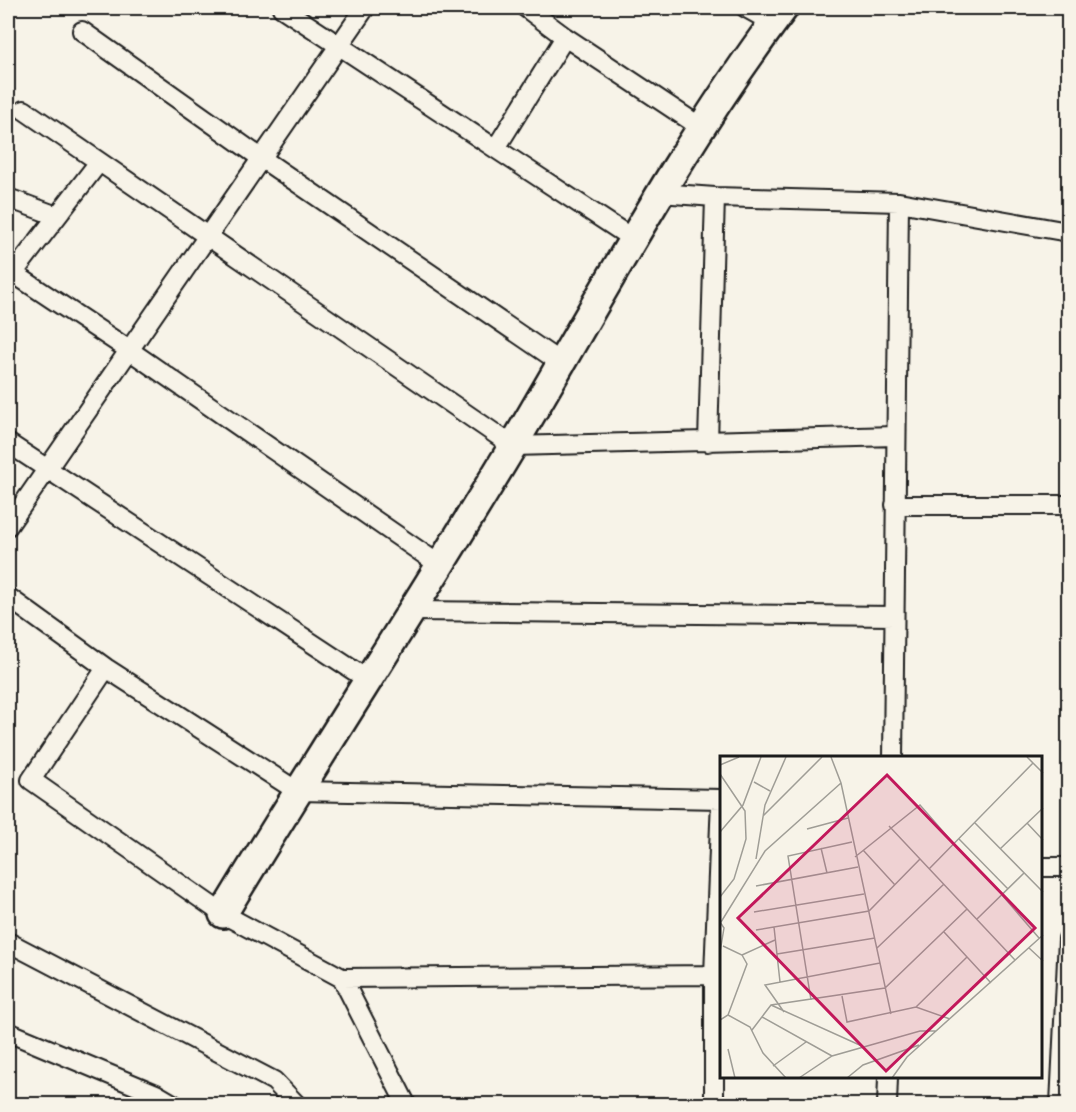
<svg xmlns="http://www.w3.org/2000/svg" width="1076" height="1112" viewBox="0 0 1076 1112" font-family="'Indie Flower',sans-serif">
<style>
.lines{fill:none;stroke-linecap:round;stroke-linejoin:round}
.street-casing{stroke:#1c1c1c;stroke-width:22}
.secondary-casing{stroke:#1c1c1c;stroke-width:32}
.street{stroke:#f7f3e8;stroke-width:18}
.secondary{stroke:#f7f3e8;stroke-width:27}
.inset-road{fill:none;stroke:#9f9d96;stroke-width:1.5}
.view{fill:#c2185b;fill-opacity:0.15;stroke:#c2185b;stroke-width:3}
.inset-edge{fill:none;stroke:#1c1c1c;stroke-width:3}
</style>
<rect width="100%" height="100%" fill="#f7f3e8"/>
<filter id="ink" filterUnits="userSpaceOnUse"><feTurbulence type="fractalNoise" baseFrequency=".0167" numOctaves="2"/><feDisplacementMap in="SourceGraphic" scale="12" xChannelSelector="R" yChannelSelector="G"/><feConvolveMatrix kernelMatrix="1 2 1 2 8 2 1 2 1" color-interpolation-filters="sRGB"/></filter>
<g filter="url(#ink)">
<g class="lines">
<g class="street-casing">
<path id="street" d="M282,8L633,239
M526,8L565,37L702,128
M746,8L773,23
M82,31L261,158L561,363
M24,110L513,446L895,436
M496,148L565,37
M659,193L715,197L899,202L1068,232
M8,198L57,216
M13,273L129,350L441,566
M8,280L99,162
M708,442L715,197
M8,443L368,680
M895,505H1068
M8,526L365,8
M8,597L106,668L297,791L722,799
M412,611L894,616
M106,668L31,780L223,914L342,978L406,1104
M893,758L899,202
M1042,867H1068
M8,942L274,1081L296,1104
M342,978L714,975
M8,1032L156,1094L173,1104
M714,1104V975L721,799
M887,1104L888,1078
M1060,1104L1068,939"/>
</g>
<g class="secondary-casing">
<path id="secondary" d="M223,914C317,758 417,606 511,449C599,301 680,146 784,8"/>
</g>
<use href="#street" class="street"/>
<use href="#secondary" class="secondary"/>
</g>
</g>
<g transform="translate(720 756)">
<rect width="322" height="322" fill="#f7f3e8"/>
<path class="inset-road" d="M111,1L121,27L171,258M307,1L323,17M0,9L19,1M0,18L25,55L26,83L14,123L0,141M34,26L50,35M43,60L102,1M255,67L323,136M307,67L323,84M169,70L295,204M87,73L128,62M0,76L23,49L41,1M239,83L288,133M101,92L107,117M280,93L323,52M143,94L175,129M135,101L200,49L234,88M36,103L45,49L66,1M209,113L313,7M36,130L138,111M282,139L319,182M34,156L144,138M257,163L304,117M0,166L4,172L0,196M1,166L45,95L121,27M54,171L60,226M36,174L149,155L200,103M224,176L271,227M157,192L224,128M309,192L323,205M57,198L155,182M22,199L55,184M122,240L127,266L196,251L230,263M91,244L68,100L132,86M51,249L144,291M196,251L247,201M64,256L45,229L160,207M8,259L30,271L43,297L66,322M42,261L112,300M0,264L8,259L27,208L22,199L3,190M32,274L51,249L165,232L247,153M8,293L15,322M53,310L86,286M79,322L112,300L200,275H216L323,179M127,322L143,309L199,289M172,322L187,301L216,275"/>
<path class="view" d="M167,19L315,172L166,315L18,162Z"/>
<rect width="322" height="322" class="inset-edge"/>
</g>
<rect width="1076" height="1112" fill="none" stroke="#f7f3e8" stroke-width="30"/>
<rect x="15" y="15" width="1046" height="1082" fill="none" stroke="#1c1c1c" stroke-width="2" filter="url(#ink)"/>
</svg>
